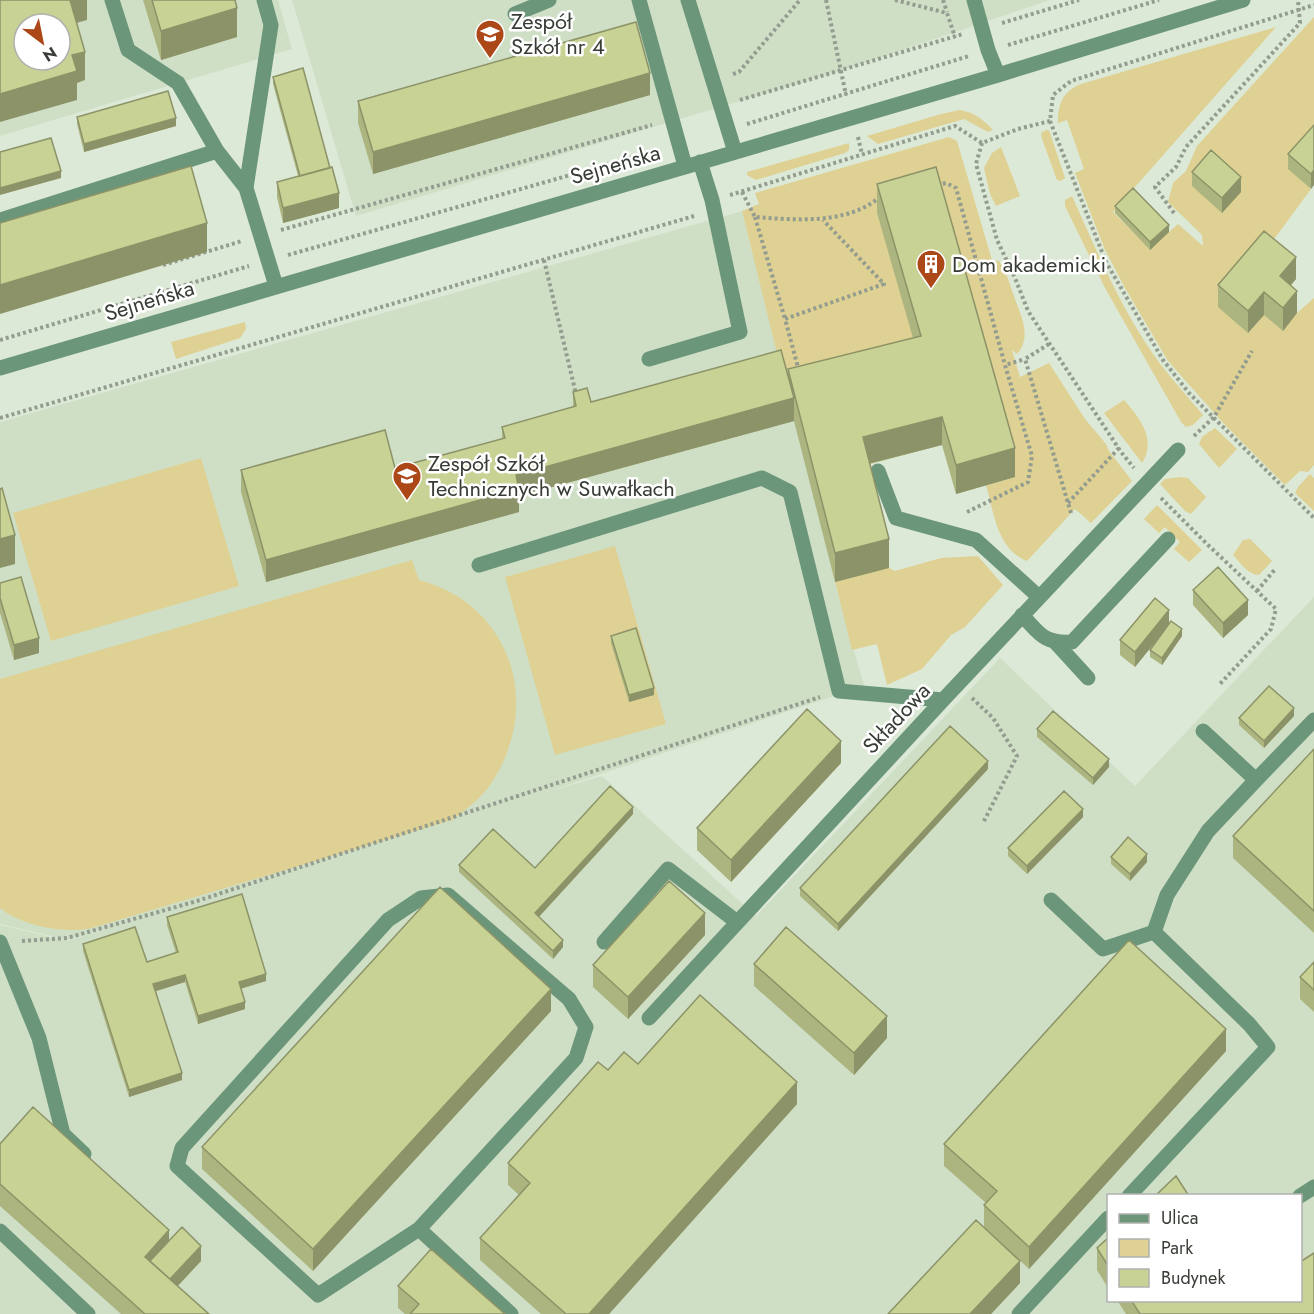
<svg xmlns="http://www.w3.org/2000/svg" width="1314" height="1314" viewBox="0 0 1314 1314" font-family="Jost,sans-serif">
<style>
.built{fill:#cfdfc6;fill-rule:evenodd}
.green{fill:#ded193}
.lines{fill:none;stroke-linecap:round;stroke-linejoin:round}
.path{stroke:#939c8f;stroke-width:4;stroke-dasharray:3 3;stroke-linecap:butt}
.minor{stroke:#6c9679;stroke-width:15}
.wall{fill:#acb57f}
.shaded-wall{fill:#8c9368}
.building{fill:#c8d294;stroke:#8c9368;stroke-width:1.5;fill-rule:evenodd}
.labels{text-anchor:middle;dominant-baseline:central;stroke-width:5;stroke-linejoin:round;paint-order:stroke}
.poi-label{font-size:22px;fill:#373c35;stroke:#fff;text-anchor:start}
.street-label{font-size:22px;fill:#373c35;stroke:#fff}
</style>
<rect width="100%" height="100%" fill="#dde9d7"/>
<path class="built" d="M0,0H278L292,49L0,136ZM24,24H60V60H24Z
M292,0H1050L840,71L356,216Z
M742,211L835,582L864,686L544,793L602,776L756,916L1000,658L1135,786L1314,597V1314H0V925L68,941L115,926L68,940L0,924V422ZM1108,1196H1300V1300H1108Z"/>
<path class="green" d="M1314,17V140L1289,169L1311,189L1264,253L1248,333L1264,315L1283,330L1297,313L1314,298V465L1308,472L1300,471L1285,485L1224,424L1168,361L1125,288L1105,250L1075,173L1084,169L1067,120L1058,123C1058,104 1062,92 1081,84L1276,27L1113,212L1150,249L1178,224L1203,246L1202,235L1168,202L1173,183L1186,171L1197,146Z
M960,110C975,113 983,119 993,130L988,132L964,119L878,144L867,136L941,114Z
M1046,130H1049L1065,178L1061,181L1057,180L1042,139L1041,133Z
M949,137L957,141L992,260L999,261C1007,272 1009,283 1014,296C1020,315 1033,336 1017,354L1012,350L1020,377L1049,363L1085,419L1106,444L1109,451L1132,481L1091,523L1075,509L1027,561C997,549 994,513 986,485L1015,477L921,364L788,398L742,211L759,204L755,193Z
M849,143V150L845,153L756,180L747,175V172Z
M1001,147L1020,196L996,206L990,194L984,168L992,153Z
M1072,196C1098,254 1123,314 1161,365C1174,382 1189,398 1203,415L1193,425L1186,427L1181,422L1105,288L1065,206V200Z
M245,322L246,329L240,338L176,359L171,342Z
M1124,400C1140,418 1157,440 1142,463L1104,413Z
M1215,428L1237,449L1219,468L1199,444L1202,437Z
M201,458L239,586L51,641L13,513Z
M1310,474L1314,478V511L1295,493L1298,487Z
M1180,477L1188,478L1206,497L1191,514L1185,511L1160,484L1165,479Z
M1157,505L1202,550L1189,562L1174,549L1180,542L1165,527L1159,533L1144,519Z
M1250,539L1272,561L1259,575C1248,575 1240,562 1233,555L1243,540Z
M615,546L666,724L555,755L505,577Z
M978,556L1003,585L965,627L951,635L922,669L887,685L877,644L852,650L835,581L889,568L895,571L941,558Z
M412,560L419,580C510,604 542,701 494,779C484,796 468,808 452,820L92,928C64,934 22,926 0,908V679Z"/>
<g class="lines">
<path class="path" d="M826,0L846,95
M895,0L947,13L955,37
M943,0L947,12
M1002,23L1079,0
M1008,45L1159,0
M733,74L739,72L800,0
M740,100L963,34
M1050,121L1106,262L1163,360L1189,393L1314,518
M747,124L969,56
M858,137L862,154
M982,143L976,164L997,240L1015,278L1028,311L1121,452L1134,468
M937,185L946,183L956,188L1005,365
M742,192L755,217C797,220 846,225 880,197
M730,195L955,126L982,143L1018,129L1050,121L1053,95L1071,81L1314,5
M1174,213L1155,187L1176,167L1186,147L1300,23L1298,0
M755,217L785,319
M281,230L652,125
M288,255L648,153
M544,260L576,394
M163,265L242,241
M0,340L249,266
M1049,344L1025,359L1071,513
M799,371L785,319L884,284L823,220
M0,418L694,216
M1194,436L1214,417L1252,351
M1161,498L1208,545L1276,609L1271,629L1219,685
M1068,503L1119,448
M967,512L1028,482L1032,456L1005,365L1025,359
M1257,591L1276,568
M972,698L993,718L1017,756L983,823
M22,941L67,938L197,901L820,697"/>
<path class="minor" d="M112,0L128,50L178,83L217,151
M264,0L271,25L246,188L276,286
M639,0L685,166
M688,0L735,152
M974,0L988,50L998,75
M515,14L549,0
M0,220L217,151L246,188
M649,359L740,332L712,200L700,162
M0,368L998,75L1243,0
M878,471L896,518L976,540L1039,597
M479,565L762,478L790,492L839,691L943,700
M1022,615C1040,634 1044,644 1072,642L1168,539
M1056,643L1088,678
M1203,731L1256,780L1314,720
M1051,900L1103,949L1154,932
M0,942L39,1038L63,1134L84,1154
M604,942L668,869L737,922
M649,1018L943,700L1178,450
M1129,1196L1268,1047L1249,1024L1154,932L1167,895L1208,831L1256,780
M1300,1196L1314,1187
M419,1229L318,1295L177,1166L182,1148L388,920L421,898L448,895L569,999L586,1027L576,1058L419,1229L511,1314
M0,1231L88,1314
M1019,1314L1108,1218"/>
</g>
<path class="wall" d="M143,0H235L237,37L161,60Z
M273,77L339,208L283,223L277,197V182L298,176L273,84Z
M650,95L373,174L358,123V101Z
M77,117L176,126L84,152L77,124Z
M1314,125L1311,189L1288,169V154Z
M1192,172L1241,192L1222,213L1192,186Z
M877,184L1015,477L956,494L942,445L870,464L889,568L835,582L794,421L519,496V512L266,582L241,492V470L395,468L502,439V427L573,408V392L591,402L788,376V369L913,338L877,213Z
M1115,206L1169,232L1150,250L1115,213Z
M1296,279L1291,285L1297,313L1283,331L1264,315L1248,333L1218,307V285Z
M0,583L39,653L14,660L0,613Z
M1193,590L1248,615L1223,638L1193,605Z
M1169,624L1182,636L1162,665L1150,657V650L1164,631L1135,667L1120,655V640Z
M611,636L654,695L629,702L611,643Z
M1294,716L1264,748L1239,725V718Z
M1037,729L1109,767L1093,785L1037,737Z
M1314,749V933L1233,858V836Z
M841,763L731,882L697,850V828Z
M988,769L838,931L800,896V888Z
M633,814L539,917L563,947L553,959L459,872V865L535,868Z
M1083,817L1027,874L1008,856V848Z
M1111,857L1147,862L1130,881L1111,864Z
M167,917L266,981L241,989L245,1009L198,1024L185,982L156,991L182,1080L129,1097L83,951V944L147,962L176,953L167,925Z
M705,935L628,1019L593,987V965Z
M1314,962V1012L1300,999V977Z
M754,964L887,1038L854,1075L754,986Z
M551,1011L313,1271L202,1169V1147Z
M1226,1051L1029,1269L1013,1254L1020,1283L991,1314H888L984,1227V1205L986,1203L944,1166V1144Z
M638,1064L797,1104L609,1314H541L480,1260V1238L519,1195L508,1185V1163L608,1070Z
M0,1144L169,1240L201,1261L178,1286L209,1314H121L0,1206Z
M1108,1238V1288L1097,1270V1248Z
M398,1286L505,1314H405L398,1308Z
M1117,1300H1300L1314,1314H1126Z"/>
<path class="shaded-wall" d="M69,0H87V20L69,25Z
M237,8V37L161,60V31Z
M85,52V80L77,83V100L0,122V94L72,55Z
M650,73V95L373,174V152Z
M176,118V126L84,152V144Z
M1314,170V185L1311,189V174Z
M61,171V178L0,195V188Z
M1241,177V192L1222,213V198Z
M339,193V208L283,223V208Z
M207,223V252L0,314V285Z
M1169,225V232L1150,250V242Z
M1296,257V279L1280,298V276Z
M1297,291V313L1283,331V308Z
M1264,292V315L1248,333V311Z
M794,398V421L519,496V512L266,582V560L516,475Z
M942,417V445L863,465V437Z
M1015,448V477L956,494V465Z
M15,535V564L0,568V539Z
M889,539V568L835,582V553Z
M1248,600V615L1223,638V623Z
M1169,610V625L1135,667V652Z
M1182,629V636L1162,665V658Z
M39,638V653L14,660V645Z
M654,688V695L629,702V695Z
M1294,708V716L1264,748V741Z
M841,741V763L731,882V860Z
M1109,759V767L1093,785V778Z
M988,761V769L838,931V924Z
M633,807V814L535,921V913Z
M1083,809V817L1027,874V866Z
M1147,854V862L1130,881V874Z
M705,913V935L628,1019V997Z
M563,940V947L553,959V951Z
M266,974V981L239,989V982Z
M185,975V982L153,992V984Z
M551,989V1011L313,1271V1249Z
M245,1002V1009L198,1024V1016Z
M887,1016V1038L854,1075V1053Z
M1226,1029V1051L1029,1269V1247Z
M182,1073V1080L129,1097V1090Z
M797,1082V1104L609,1314H589Z
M169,1230V1252L154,1268L145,1257Z
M201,1246V1261L168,1296V1281Z
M1020,1261V1283L991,1314H970Z"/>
<path class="building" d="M0,0H70L85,52L72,55L77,71L0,94ZM24,24H60V60H24Z
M152,0H235L237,8L161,31Z
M636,22L650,73L373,152L358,101Z
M303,68L330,168L300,176L273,77Z
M168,91L176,118L84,144L77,117Z
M1314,125V170L1311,174L1288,154Z
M51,138L61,171L0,188V152Z
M1211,150L1241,177L1222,198L1192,172Z
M191,166L207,223L0,285V223Z
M332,167L339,193L283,208L277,182Z
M936,167L1015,448L956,465L942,417L863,437L889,539L835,553L788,369L921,336L877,184Z
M1133,188L1169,225L1150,242L1115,206Z
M1264,231L1296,257L1280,276L1297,291L1283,308L1264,292L1248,311L1218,285Z
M781,350L794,398L516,475L519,489L266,560L241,470L385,430L395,468L505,438L502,427L576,406L573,392L587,388L591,402Z
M2,488L15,535L0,539V489Z
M1218,567L1248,600L1223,623L1193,590Z
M21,577L39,638L14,645L0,598V583Z
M1155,598L1169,610L1135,652L1120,640Z
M1171,621L1182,629L1162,658L1150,650Z
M636,628L654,688L629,695L611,636Z
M1269,686L1294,708L1264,741L1239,718Z
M807,709L841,741L731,860L697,828Z
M1053,711L1109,759L1093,778L1037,729Z
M950,726L988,761L838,924L800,888Z
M1314,749V911L1233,836Z
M610,786L633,807L535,913L563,940L553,951L459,865L493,829L535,868Z
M1064,791L1083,809L1027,866L1008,848Z
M1128,837L1147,854L1130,874L1111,857Z
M669,881L705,913L628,997L593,965Z
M440,887L551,989L313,1249L202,1147Z
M242,894L266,974L239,982L245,1002L198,1016L185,975L153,984L182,1073L129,1090L83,944L135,927L147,962L178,952L167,917Z
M786,927L887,1016L854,1053L754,964Z
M1129,940L1226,1029L1029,1247L984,1205L997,1191L944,1144Z
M1314,962V990L1300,977Z
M700,995L797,1082L589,1314H566L480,1238L530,1183L508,1163L598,1062L608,1070L624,1052L638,1064Z
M33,1107L169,1230L145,1257L209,1314H145L0,1184V1144Z
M1176,1176L1189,1196H1155Z
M976,1220L1020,1261L970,1314H888Z
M182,1227L201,1246L170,1279L150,1261Z
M1108,1238V1266L1097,1248Z
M431,1249L505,1314H410L419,1304L398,1286Z
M1314,1253V1314H1140L1131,1300H1300V1262Z"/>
<defs>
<g id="school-pin" transform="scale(1.5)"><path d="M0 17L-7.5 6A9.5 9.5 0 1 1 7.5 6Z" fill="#ac4718" stroke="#fff"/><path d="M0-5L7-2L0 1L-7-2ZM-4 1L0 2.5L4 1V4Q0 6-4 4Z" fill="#fff"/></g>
<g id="building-pin" transform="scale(1.5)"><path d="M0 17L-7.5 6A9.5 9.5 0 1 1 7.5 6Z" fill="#ac4718" stroke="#fff"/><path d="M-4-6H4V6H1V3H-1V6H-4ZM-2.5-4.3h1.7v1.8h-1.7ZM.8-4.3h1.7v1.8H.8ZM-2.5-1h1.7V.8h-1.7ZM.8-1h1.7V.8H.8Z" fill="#fff"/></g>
</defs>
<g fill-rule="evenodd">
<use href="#school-pin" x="490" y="34"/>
<use href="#building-pin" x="931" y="264"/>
<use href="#school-pin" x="407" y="476"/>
</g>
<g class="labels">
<g class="poi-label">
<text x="511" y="21">Zespół<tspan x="511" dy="25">Szkół nr 4</tspan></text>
<text x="952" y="264">Dom akademicki</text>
<text x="428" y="463">Zespół Szkół<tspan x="428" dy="25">Technicznych w Suwałkach</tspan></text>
</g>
<g class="street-label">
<text transform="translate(615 164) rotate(-16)">Sejneńska</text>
<text transform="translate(149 300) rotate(-17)">Sejneńska</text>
<text transform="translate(896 718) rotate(-47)">Składowa</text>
</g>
</g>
<rect x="1107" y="1194" width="195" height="108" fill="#ffffff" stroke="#afb1ae" stroke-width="1.5"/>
<rect x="1119" y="1214" width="30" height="9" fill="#6c9679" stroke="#afb1ae" stroke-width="1.5"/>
<text x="1161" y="1224" font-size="18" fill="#373c35">Ulica</text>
<rect x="1119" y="1239" width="30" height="18" fill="#ded193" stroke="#afb1ae" stroke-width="1.5"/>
<text x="1161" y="1254" font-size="18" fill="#373c35">Park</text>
<rect x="1119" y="1269" width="30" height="18" fill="#c8d294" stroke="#afb1ae" stroke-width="1.5"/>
<text x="1161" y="1284" font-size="18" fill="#373c35">Budynek</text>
<g transform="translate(42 42) rotate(148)"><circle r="28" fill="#ffffff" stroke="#afb1ae" stroke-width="1.5"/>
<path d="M0-4.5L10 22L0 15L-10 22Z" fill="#ac4718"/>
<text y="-9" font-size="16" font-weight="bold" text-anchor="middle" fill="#373c35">N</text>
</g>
</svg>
